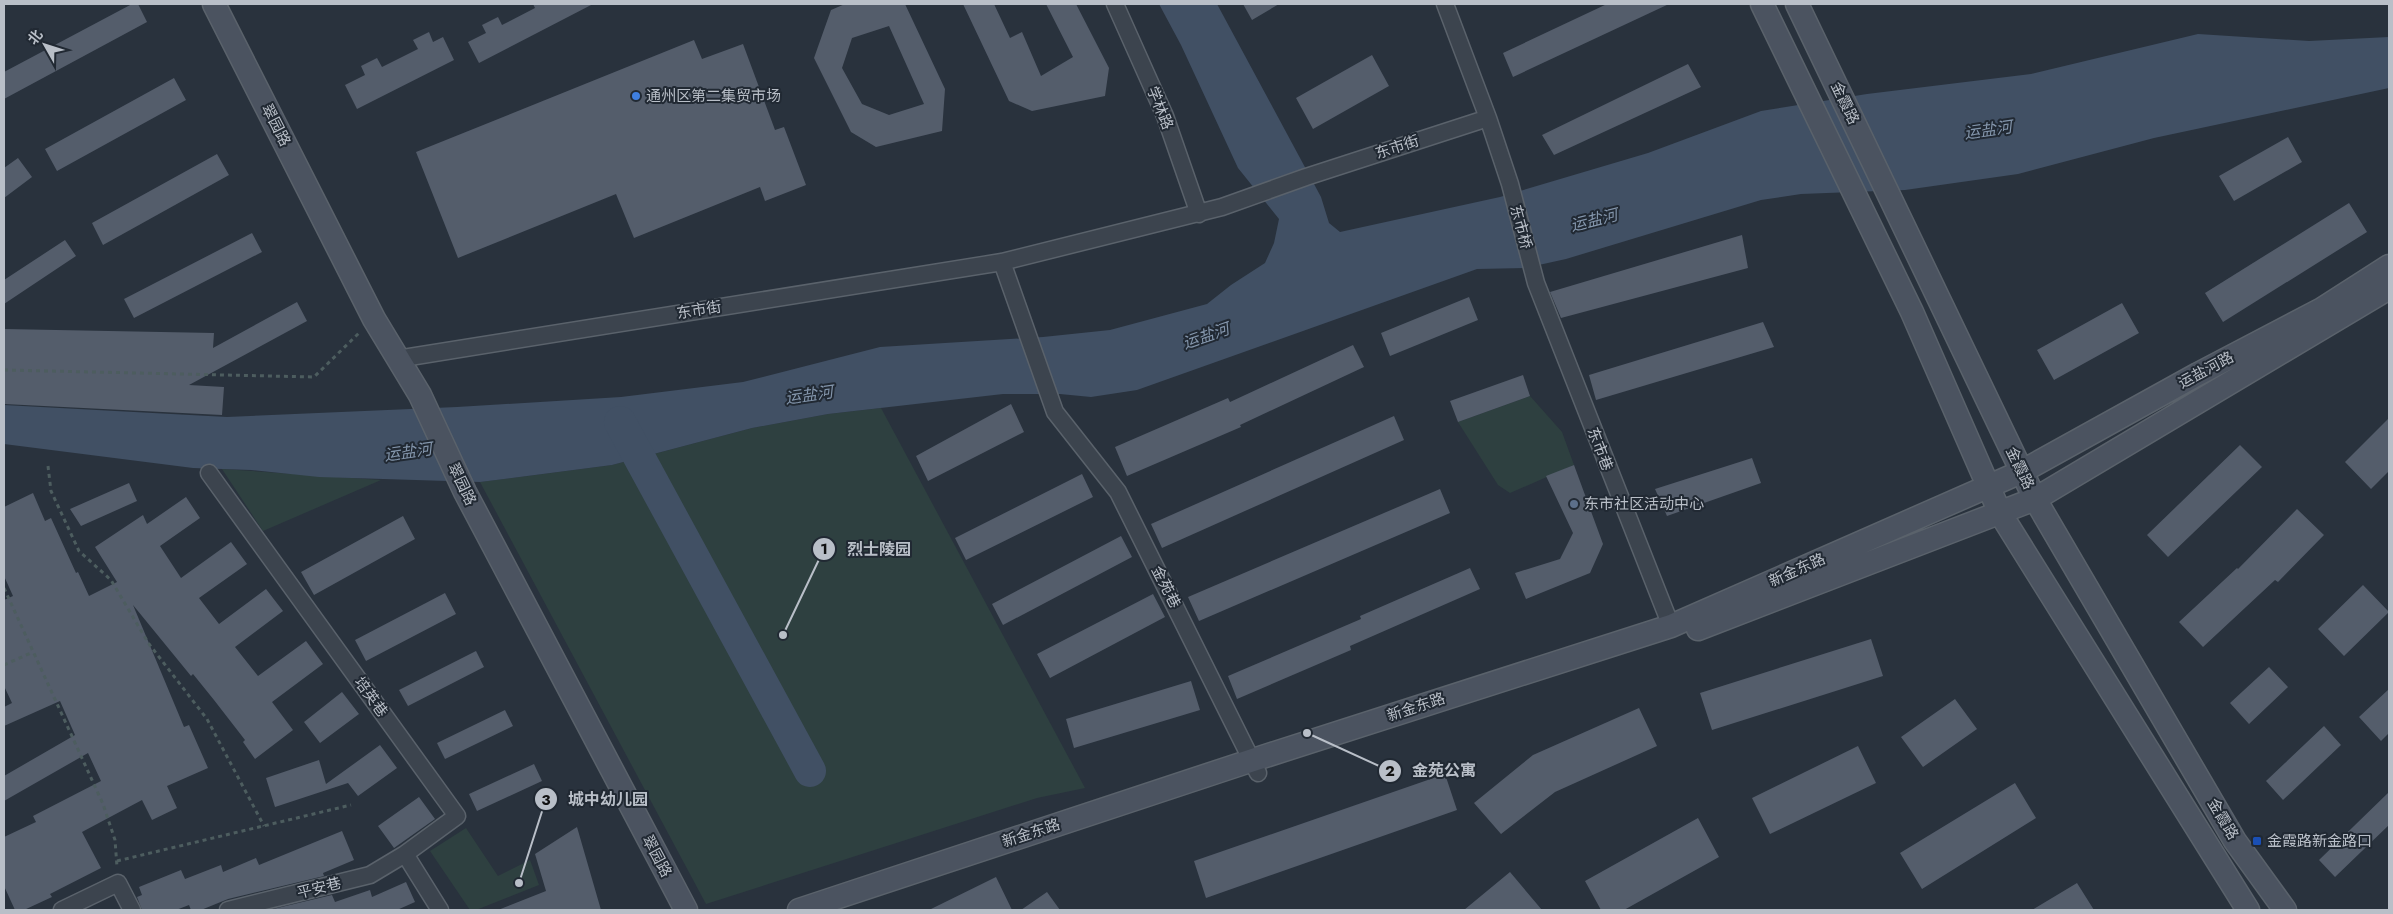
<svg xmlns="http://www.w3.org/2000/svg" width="2393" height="914" viewBox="0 0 2393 914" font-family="Jost,'Noto Sans SC',sans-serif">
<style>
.green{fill:#2e4040}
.water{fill:#415064}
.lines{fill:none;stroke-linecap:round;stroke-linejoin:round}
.river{stroke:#415064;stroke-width:32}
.building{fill:#545d6b;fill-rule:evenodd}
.street-casing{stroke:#5a626b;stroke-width:19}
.secondary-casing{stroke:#5a626b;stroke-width:25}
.path{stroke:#4d5d5f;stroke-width:3;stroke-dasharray:4 4;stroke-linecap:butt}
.street{stroke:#3c444e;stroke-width:16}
.secondary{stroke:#4b5360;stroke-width:22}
.shop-dot{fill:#3f7fe0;stroke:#212933;stroke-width:2}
.service-dot{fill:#5c6f8a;stroke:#212933;stroke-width:2}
.transit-dot{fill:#1a4fb4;stroke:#212933;stroke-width:2}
.labels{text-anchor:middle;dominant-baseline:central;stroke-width:4;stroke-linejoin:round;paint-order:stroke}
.poi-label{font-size:15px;fill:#b9bfc8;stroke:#212933;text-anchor:start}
.street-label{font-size:15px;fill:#b9bfc8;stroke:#212933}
.water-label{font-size:16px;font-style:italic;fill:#8496ac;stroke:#212933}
.leader{fill:none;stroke:#b9bfc8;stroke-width:2}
.callout-dot{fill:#b9bfc8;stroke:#212933;stroke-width:2}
.mark-label{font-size:15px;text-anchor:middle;font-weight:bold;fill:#111}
.callout-label{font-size:16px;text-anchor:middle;font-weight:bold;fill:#b9bfc8;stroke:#212933;stroke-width:4;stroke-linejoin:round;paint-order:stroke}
</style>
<rect width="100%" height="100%" fill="#29323d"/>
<path class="green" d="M1530,396L1562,432L1574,465L1510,493L1498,485L1458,422Z
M881,408L1085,788L1037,798L706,904L480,482L612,465L752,428L828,414Z
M222,469L381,480L263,531Z
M466,828L498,876L530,860L539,885L476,910H470L430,851Z"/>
<path class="water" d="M1159,4H1217L1321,197L1329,223L1340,232L1500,197L1648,153L1761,111L1867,94L2031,74L2198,34L2309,41L2389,37V88L2154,138L2018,174L1905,190L1801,194L1761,200L1566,259L1525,268L1477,269L1137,390L1091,397L1060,394H1003L828,414L752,428L612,465L480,482L319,477L251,470L193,468L4,444V405L227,417L457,407L621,397L743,382L880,347L1043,337L1110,330L1207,304L1231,285L1265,263L1274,243L1279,219L1238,168L1181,45Z"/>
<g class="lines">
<path class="river" d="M620,422L810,771"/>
</g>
<path class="building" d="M132,4H138L147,22L4,99V72Z
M533,4H593L479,63L468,42L486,33L482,25L498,17L502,25L535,8Z
M845,4H905L945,89L942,131L876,147L851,132L814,58L831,10ZM889,26L924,104L889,115L862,104L842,68L852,38Z
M963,4H994L1010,38L1022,32L1041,76L1073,57L1046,4H1076L1109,68L1105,96L1032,111L1009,101Z
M1243,4H1279L1252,20Z
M1607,4H1669L1513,77L1503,53Z
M429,32L433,42L443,37L454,60L357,109L345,85L365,75L361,66L377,58L382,67L418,49L413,40Z
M694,40L702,59L743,44L775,130L784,127L806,185L765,201L760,187L634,238L616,194L458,258L416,152Z
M1372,55L1389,86L1313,129L1296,98Z
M1688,64L1701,87L1554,155L1542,135Z
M174,78L186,100L57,171L45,149Z
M2288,137L2302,162L2234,201L2219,176Z
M217,154L229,175L103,245L92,223Z
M18,158L32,177L4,198V168Z
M2349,203L2367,232L2223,322L2205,293Z
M252,233L262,252L134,318L124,299Z
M1742,235L1748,268L1561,318L1550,292Z
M65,240L76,256L4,304V280Z
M1469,297L1478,320L1390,356L1381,333Z
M297,302L307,321L189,385L224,387L222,415L4,404V329L214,333L213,348Z
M2122,303L2139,333L2054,380L2037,350Z
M1763,322L1774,347L1596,400L1589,375Z
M1353,345L1364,367L1240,425L1241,427L1127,476L1115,447L1228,398L1230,402Z
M1523,375L1530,396L1458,422L1450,401Z
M1011,404L1024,432L928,481L916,456Z
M1394,416L1404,440L1162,548L1151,524Z
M2389,418V471L2371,489L2345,462Z
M2240,445L2262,467L2168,557L2147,535Z
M1752,458L1761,483L1667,516L1655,489Z
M1574,465L1603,544L1590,573L1526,599L1515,573L1560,559L1573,533L1546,476Z
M1082,474L1093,497L966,560L955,538Z
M129,483L137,501L81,526L70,509Z
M1440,489L1450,513L1199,621L1188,597Z
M33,493L45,521L51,518L76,573L78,572L89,596L117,582L95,547L143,515L147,524L186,497L200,518L160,546L181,578L231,542L247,564L199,598L219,624L266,589L283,611L235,647L258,676L306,641L323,664L272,702L293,730L255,759L243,742L245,740L214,700L193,674L191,676L133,605L184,727L189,725L208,768L167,786L177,808L152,820L142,800L82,832L101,868L50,894L52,897L24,910H15L4,886V837L36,822L33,816L101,781L88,753L4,801V776L75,735L60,701L4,726V707L12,703L4,686V600L13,596L4,576V507Z
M2297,509L2324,535L2278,582L2275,580L2203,647L2179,622L2237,568L2238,569Z
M403,516L415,539L314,595L301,572Z
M1121,536L1132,557L1003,625L992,604Z
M1470,568L1480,589L1350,646L1351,650L1237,699L1228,676L1361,619L1360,616Z
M2363,585L2389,612L2344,656L2318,629Z
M445,593L456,614L366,661L355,640Z
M1153,594L1165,617L1050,678L1037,654Z
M1871,639L1883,676L1712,730L1700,693Z
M476,651L484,667L408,706L399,690Z
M2269,667L2288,687L2249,724L2230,703Z
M1191,681L1200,710L1074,748L1066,719Z
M2389,689V733L2381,741L2359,717Z
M342,692L359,714L320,743L304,722Z
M1955,699L1977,729L1923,767L1901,737Z
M1639,708L1657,746L1555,792L1501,834L1474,803L1533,755Z
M505,710L513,726L445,759L437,743Z
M2324,726L2341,745L2283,800L2266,781Z
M380,745L397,768L358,796L348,783L275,807L266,778L319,760L326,784Z
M1858,746L1876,783L1770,834L1752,798Z
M534,764L542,781L477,811L469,794Z
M1445,774L1457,810L1206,898L1194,861Z
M2015,783L2036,818L1922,889L1900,853Z
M2389,792V825L2335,877L2319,860Z
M419,797L435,819L394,848L378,826Z
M1698,818L1719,857L1624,910H1601L1585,881Z
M577,827L601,910H498L546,891L535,854Z
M342,831L354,860L323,873L324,876L228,899L201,910H191L189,905L176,910H142L137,897L142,895L139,887L181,870L185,879L221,865L223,872L256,858L259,865Z
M1510,872L1542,910H1464Z
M996,877L1012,910H929Z
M406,882L415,902L397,910H269L332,895L335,902L370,890L372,897Z
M2077,883L2094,910H2032Z
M1047,892L1060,910H1021Z"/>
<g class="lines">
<g class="street-casing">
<path id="street" d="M1115,4L1165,116L1199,214
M1445,4L1488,118L1510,184L1536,283L1671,626
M1002,262L1055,412L1118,492L1258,773
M397,359L1002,262L1222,207L1306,177L1488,118
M209,473L457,816L405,854L440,910
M62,910L118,883L132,910
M228,910L370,875L405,854"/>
</g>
<g class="secondary-casing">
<path id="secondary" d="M214,4L374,319L420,395L465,492L686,910
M1762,4L1912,312L2000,513L2248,910
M1797,4L2035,499L2235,841L2285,910
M1698,629L2035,499L2389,288
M799,910L1253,760L1671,626L2021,472L2198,374L2322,309L2389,266"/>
</g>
<path class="path" d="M4,370L314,377L360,332
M48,466L51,491L79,551L111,580L149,644L207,719L264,826
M4,588L103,804L115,840L117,867
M4,665L33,652
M117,861L351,805"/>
<use href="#street" class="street"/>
<use href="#secondary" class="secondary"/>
</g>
<circle class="shop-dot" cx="636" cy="96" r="5"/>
<circle class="service-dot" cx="1574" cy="504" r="5"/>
<rect class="transit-dot" x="2252" y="836" width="10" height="10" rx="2.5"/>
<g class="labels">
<g class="poi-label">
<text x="646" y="96">通州区第二集贸市场</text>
<text x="1584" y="504">东市社区活动中心</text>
<text x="2267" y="841">金霞路新金路口</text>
</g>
<g class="street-label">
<text transform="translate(1845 103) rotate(64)">金霞路</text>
<text transform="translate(1160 108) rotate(68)">学林路</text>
<text transform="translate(276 125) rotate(63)">翠园路</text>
<text transform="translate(1397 147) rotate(-18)">东市街</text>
<text transform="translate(1521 227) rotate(75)">东市桥</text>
<text transform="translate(699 310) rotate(-9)">东市街</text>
<text transform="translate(2206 370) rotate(-28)">运盐河路</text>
<text transform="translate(1600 449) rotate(69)">东市巷</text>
<text transform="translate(2020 468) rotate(64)">金霞路</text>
<text transform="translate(462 484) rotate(64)">翠园路</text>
<text transform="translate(1797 570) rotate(-24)">新金东路</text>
<text transform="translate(1166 587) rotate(63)">金苑巷</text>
<text transform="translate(371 697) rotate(54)">培英巷</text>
<text transform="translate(1416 707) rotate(-18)">新金东路</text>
<text transform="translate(2223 819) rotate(59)">金霞路</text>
<text transform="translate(1031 833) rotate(-18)">新金东路</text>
<text transform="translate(657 856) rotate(62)">翠园路</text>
<text transform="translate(319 888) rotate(-14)">平安巷</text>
</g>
<g class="water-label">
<text transform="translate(1988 130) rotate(-8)">运盐河</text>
<text transform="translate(1594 220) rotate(-14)">运盐河</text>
<text transform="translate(1206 336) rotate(-19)">运盐河</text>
<text transform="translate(809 395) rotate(-8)">运盐河</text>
<text transform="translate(408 452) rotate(-8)">运盐河</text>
</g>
</g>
<path class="leader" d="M783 635L824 549M1307 733L1390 771M519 883L546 799"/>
<g class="callout-dot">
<circle cx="783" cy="635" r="5"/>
<circle cx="1307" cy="733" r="5"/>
<circle cx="519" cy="883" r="5"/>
<circle cx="824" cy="549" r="12"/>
<circle cx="1390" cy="771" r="12"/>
<circle cx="546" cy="799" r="12"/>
</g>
<g class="mark-label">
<text x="824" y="554">1</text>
<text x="1390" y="776">2</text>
<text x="546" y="805">3</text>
</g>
<g class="callout-label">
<text x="879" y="555">烈士陵园</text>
<text x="1444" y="776">金苑公寓</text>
<text x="608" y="805">城中幼儿园</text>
</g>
<rect width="2393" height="914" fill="none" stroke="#b9bfc8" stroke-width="10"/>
<g transform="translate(45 45) rotate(309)" stroke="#212933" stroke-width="4" paint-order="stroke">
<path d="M0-4L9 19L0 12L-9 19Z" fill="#b9bfc8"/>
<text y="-8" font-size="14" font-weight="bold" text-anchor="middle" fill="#b9bfc8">北</text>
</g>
</svg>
